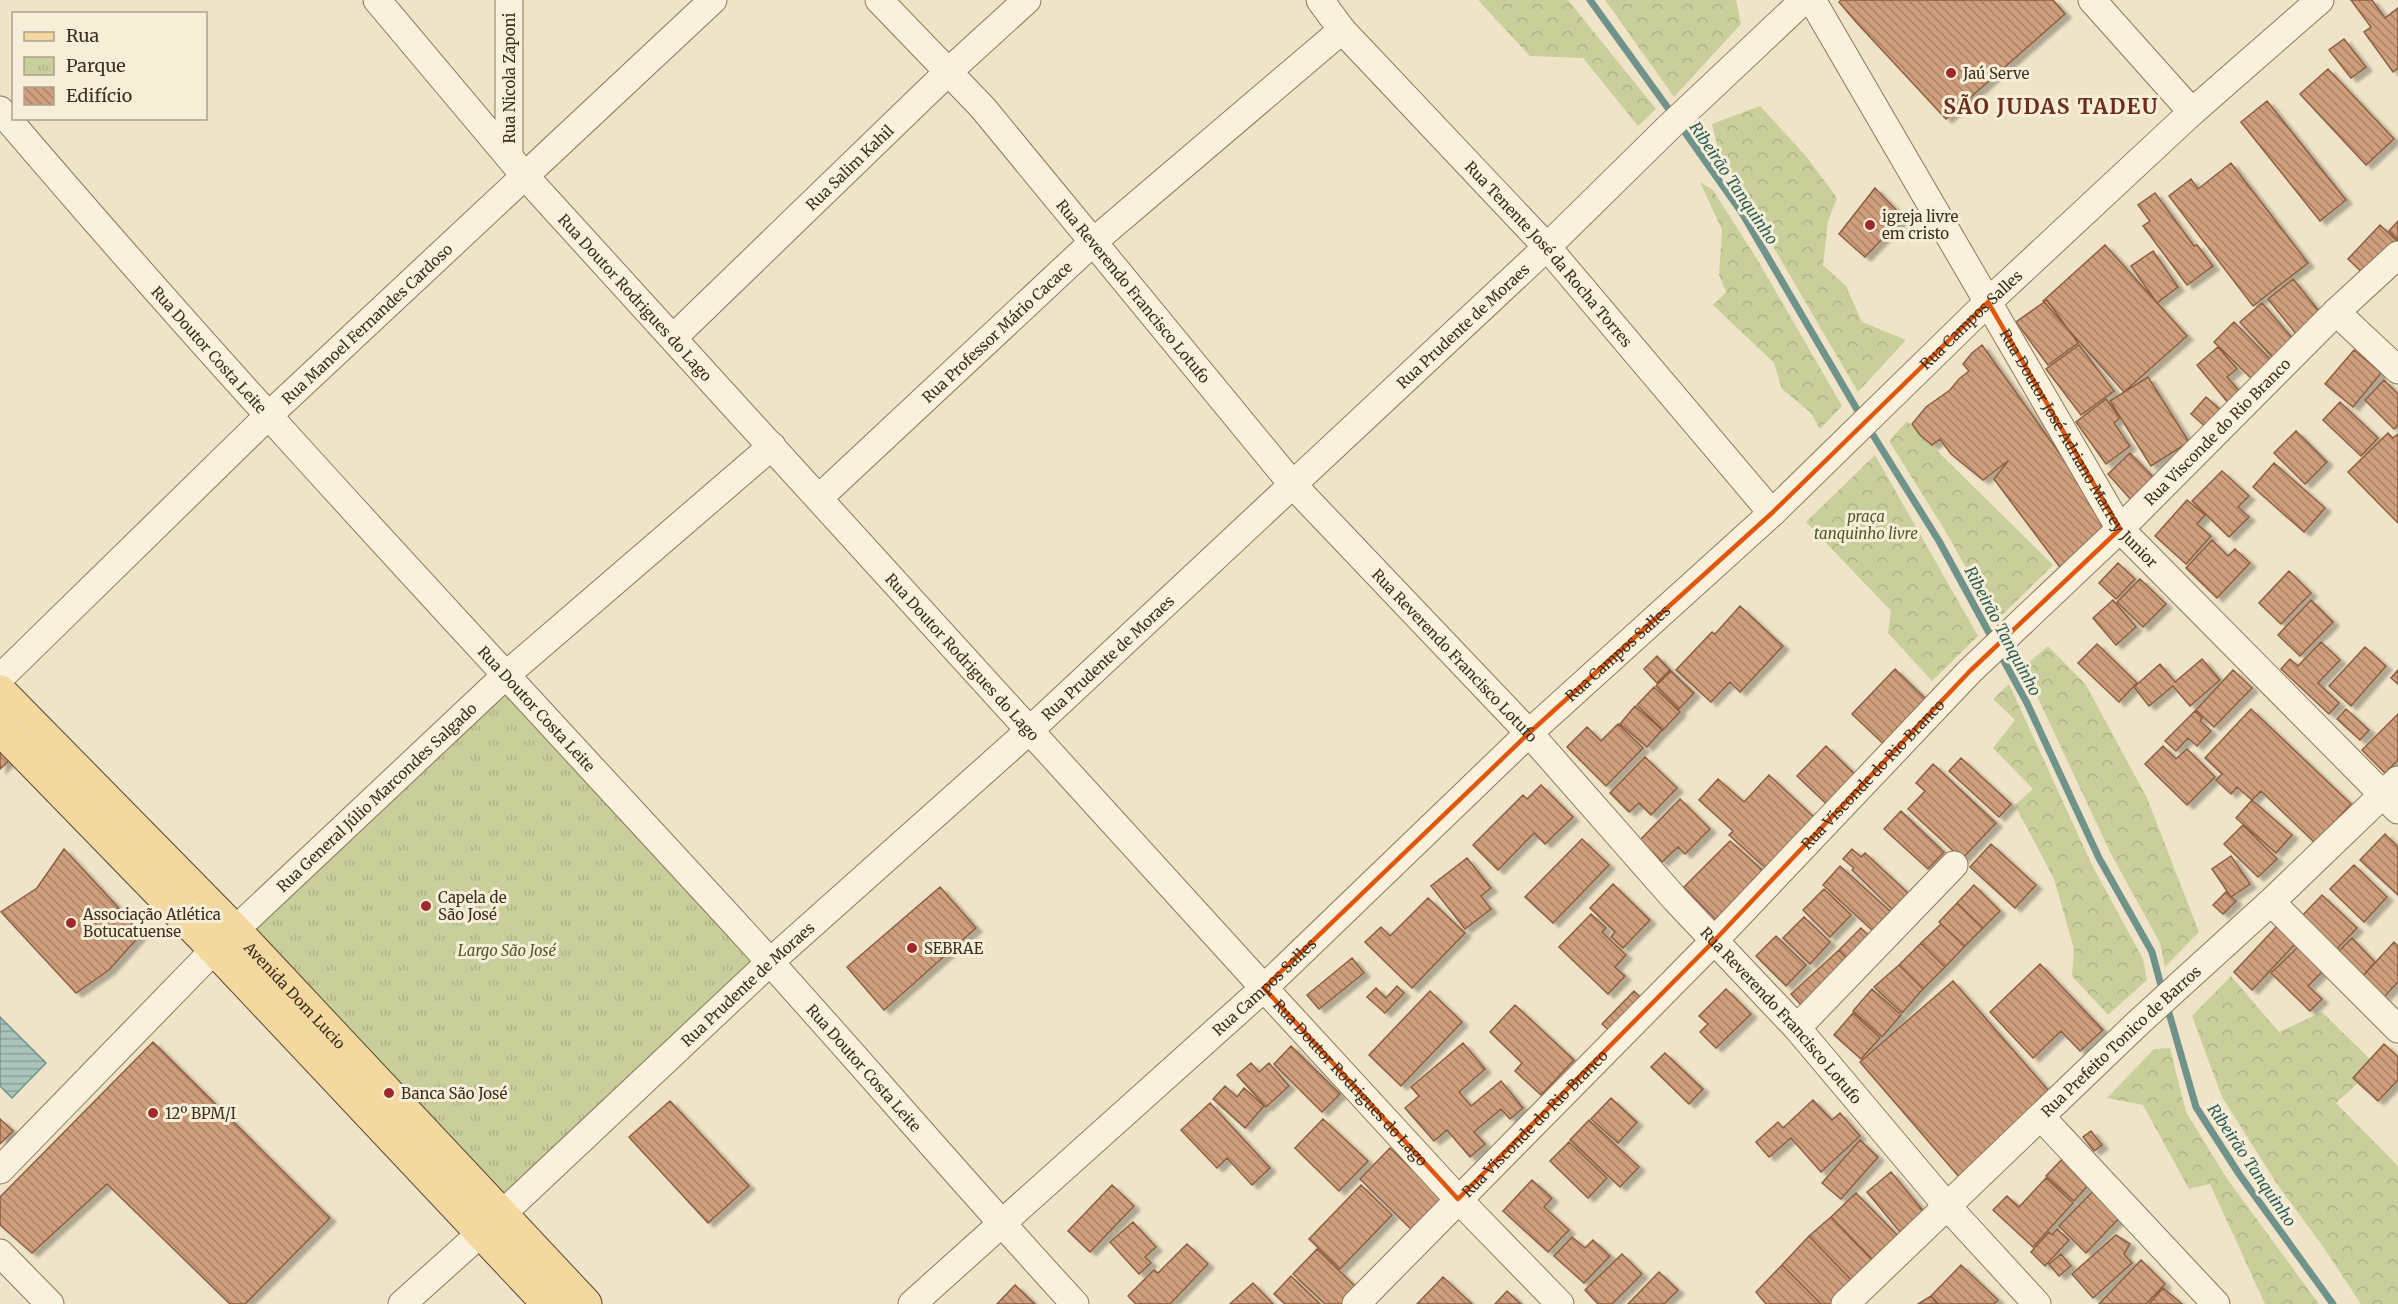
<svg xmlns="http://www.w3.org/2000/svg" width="2398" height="1304" viewBox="0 0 2398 1304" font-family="Merriweather,serif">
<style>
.forest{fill:url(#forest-crowns)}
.park{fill:url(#park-tufts)}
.water{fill:url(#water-rules);stroke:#6f938a;stroke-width:1.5}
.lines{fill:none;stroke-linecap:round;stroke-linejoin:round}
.stream{stroke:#6f938a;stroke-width:7}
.building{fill:url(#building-back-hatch);stroke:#8d5f41;stroke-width:1.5;filter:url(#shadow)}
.minor-casing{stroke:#8d765c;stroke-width:29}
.major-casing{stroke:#5b4430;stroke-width:35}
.minor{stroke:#faf1dc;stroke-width:27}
.major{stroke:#f3d9a0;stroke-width:33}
.marked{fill:none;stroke:#df570d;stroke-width:4.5;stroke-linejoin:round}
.poi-dot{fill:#9e2a2b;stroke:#f7eed8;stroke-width:2}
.labels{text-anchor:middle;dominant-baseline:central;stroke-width:6;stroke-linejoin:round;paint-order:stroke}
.poi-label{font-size:15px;fill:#3d2e20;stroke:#f7eed8;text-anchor:start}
.street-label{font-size:15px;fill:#3d2e20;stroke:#f7eed8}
.park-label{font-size:15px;font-style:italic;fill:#4d5a26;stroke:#f7eed8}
.water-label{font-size:16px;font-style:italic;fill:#2f5d5a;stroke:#f7eed8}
.district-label{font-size:21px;font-weight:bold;letter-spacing:1.5px;fill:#6b2e1e;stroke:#f7eed8}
</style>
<defs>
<pattern id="forest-crowns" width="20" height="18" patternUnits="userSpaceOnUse" patternTransform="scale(1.5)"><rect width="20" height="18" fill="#c9cf9b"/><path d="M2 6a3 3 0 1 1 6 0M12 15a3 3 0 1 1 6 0" fill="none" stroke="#aeb285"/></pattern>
<pattern id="park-tufts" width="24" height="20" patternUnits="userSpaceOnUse" patternTransform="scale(1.5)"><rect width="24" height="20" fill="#c9cf9b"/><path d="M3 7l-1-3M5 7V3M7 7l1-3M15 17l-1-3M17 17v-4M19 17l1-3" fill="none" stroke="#aeb285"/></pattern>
<pattern id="water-rules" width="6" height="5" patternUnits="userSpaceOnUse" patternTransform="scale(1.5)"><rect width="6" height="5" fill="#a9c4bc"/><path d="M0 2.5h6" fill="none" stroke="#8ba098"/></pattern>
<pattern id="building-back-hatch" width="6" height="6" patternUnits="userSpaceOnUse" patternTransform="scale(1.5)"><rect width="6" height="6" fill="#cf9f7d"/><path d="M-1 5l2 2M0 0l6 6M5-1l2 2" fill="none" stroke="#a98266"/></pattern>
<filter id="shadow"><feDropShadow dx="6" dy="4" stdDeviation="1.5" flood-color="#0004"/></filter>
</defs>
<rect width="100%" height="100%" fill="#f0e4c8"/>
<path class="forest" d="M1478,0H1568L1656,109L1638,126L1583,58L1530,56Z
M1605,0H1736L1741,24L1674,97Z
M1760,106L1806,156L1837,198L1828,221L1823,265L1846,286L1862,322L1906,340L1858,392L1750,207L1722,165L1712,124Z
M1700,182L1713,190L1760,264L1842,406L1820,429L1811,413L1782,389L1774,363L1713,305L1726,292L1719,275L1722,230Z
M1907,421L2053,565L1996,621L1946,532L1889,441Z
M1875,455L1978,636L1932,681L1888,633L1891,611L1806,522Z
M2048,646L2086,685L2147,798L2199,932L2165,967L2160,943L2110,852L2037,696L2021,669Z
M2009,684L2091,863L2143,959L2147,980L2108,1015L2072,976L2074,949L2054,879L2015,805L2033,789L1993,748L2015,720L1993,699Z
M2231,976L2279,1032L2322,1012L2377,1066L2336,1103L2398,1166V1304H2361L2324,1248L2277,1184L2222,1097L2192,1016Z
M2170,1048L2186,1112L2228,1180L2319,1304H2265L2210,1184L2189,1189L2143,1105L2107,1098L2154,1049Z"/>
<path class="park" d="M503,690L763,958L499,1199L248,934Z"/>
<path class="water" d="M0,1017L46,1063L12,1098L0,1086Z"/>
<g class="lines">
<path class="stream" d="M1590,0L1673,115
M1679,124L1742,213L1862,418
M1868,427L1939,541L1993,640
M1999,652L2027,703L2099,858L2152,952L2163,993
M2167,1006L2196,1107L2239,1174L2333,1304"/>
</g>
<path class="building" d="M1841,0H2053L2065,14L1946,119L1856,22L1839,2Z
M2351,0H2372L2385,18L2398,8V68L2393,72L2364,32L2371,27Z
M2344,39L2366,67L2351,78L2329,50Z
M2328,69L2394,139L2366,165L2300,94Z
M2267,101L2346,200L2320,221L2241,122Z
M2231,163L2308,263L2253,306L2169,196L2191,179L2198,189Z
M1875,188L1903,217L1865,257L1839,234Z
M2155,193L2194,246L2197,245L2213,266L2187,285L2143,226L2150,221L2138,205Z
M2398,221V240L2389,231Z
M2380,225L2398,242L2368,278L2348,259Z
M2105,245L2187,336L2124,392L2043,301Z
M2153,251L2178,287L2157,303L2131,266Z
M2293,279L2322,315L2297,335L2268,299Z
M2047,300L2078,343L2048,365L2016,322Z
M2262,303L2294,340L2273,358L2240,322Z
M2234,322L2271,360L2252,379L2214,342Z
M1982,345L2115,531L2065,574L1994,479L2008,461L1983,480L1951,454L1940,439L1932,445L1920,435L1912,424L1926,407L1950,390L1959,379L1969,371L1963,364L1972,353Z
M2079,345L2114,391L2081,415L2046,369Z
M2218,347L2237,369L2227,377L2241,393L2229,404L2197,365Z
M2354,350L2381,373L2353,407L2325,384Z
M2148,377L2189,442L2151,466L2110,401Z
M2384,380L2398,394V425L2394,429L2365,400Z
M2206,397L2222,411L2207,428L2191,414Z
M2106,399L2120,418L2114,423L2130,446L2106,464L2076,422Z
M2340,402L2378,438L2361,456L2323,420Z
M2296,431L2327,462L2305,484L2274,453Z
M2388,433L2393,438L2398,434V523L2348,472Z
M2130,453L2156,480L2133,502L2108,474Z
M2274,463L2325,508L2304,532L2253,487Z
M2222,471L2249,496L2238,507L2249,517L2229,537L2192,501Z
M2187,500L2205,515L2197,524L2211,536L2186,564L2155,536Z
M2212,540L2228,556L2235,549L2250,563L2217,598L2186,568Z
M2118,563L2135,579L2116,599L2099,583Z
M2289,571L2311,593L2281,624L2259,603Z
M2140,579L2166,604L2143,627L2117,602Z
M2113,600L2136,627L2116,645L2093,618Z
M2311,600L2333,622L2300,656L2278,635Z
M1740,606L1783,646L1740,692L1730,682L1711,702L1676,670L1712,632L1715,634Z
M2321,642L2340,660L2318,683L2339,703L2329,714L2281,669L2290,659L2298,666Z
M2097,644L2137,683L2119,702L2078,663Z
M2365,647L2386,666L2351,706L2329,686Z
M1657,656L1670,670L1657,683L1644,669Z
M2202,659L2220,680L2190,706L2173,686L2149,706L2134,687L2160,664L2175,682Z
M1895,669L1931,704L1889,749L1852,714Z
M2233,670L2252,688L2214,727L2196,710Z
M2398,670V684L2391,678Z
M1671,671L1694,693L1679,709L1656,686Z
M1654,687L1680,712L1663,730L1637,705Z
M1635,706L1662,730L1647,747L1620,724Z
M2251,709L2351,804L2315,843L2261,791L2252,800L2237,787L2231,794L2216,780L2222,774L2205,758Z
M2346,709L2369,730L2360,740L2337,719Z
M2195,711L2202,718L2200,721L2211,731L2197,746L2188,738L2176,751L2165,741Z
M2398,714V760L2385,773L2362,750Z
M1618,724L1643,748L1606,786L1567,747L1587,727L1601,741Z
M0,742L14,756L0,769Z
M1826,746L1863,782L1834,811L1797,776Z
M2163,746L2176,759L2187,749L2215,777L2187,805L2145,764Z
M1645,757L1677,788L1651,815L1639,803L1629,812L1610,793Z
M1961,758L2011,804L1999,817L1949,771Z
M1933,764L1996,823L1962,859L1908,809L1925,791L1916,783Z
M1769,775L1817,820L1772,874L1729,835L1733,831L1699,800L1718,779L1744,802Z
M1541,785L1573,817L1545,844L1534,833L1498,870L1473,845L1523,795L1527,799Z
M1680,799L1710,829L1685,854L1678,847L1662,862L1640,840Z
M2252,800L2292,835L2276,853L2236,818Z
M1901,811L1944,852L1928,869L1884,829Z
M2243,825L2277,859L2258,877L2224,844Z
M2385,834L2398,847V895L2360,860Z
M1582,839L1609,865L1553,923L1525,897Z
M1730,841L1769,876L1721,925L1684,887Z
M1991,844L2036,885L2015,908L1970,867Z
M64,849L142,933L109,970L76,993L1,912L37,888Z
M1852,849L1861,857L1865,853L1909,894L1893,910L1852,870L1854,868L1843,859Z
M2231,856L2250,884L2231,897L2212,869Z
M1467,858L1491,888L1481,896L1491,909L1465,929L1431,886Z
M2354,865L2387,897L2364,922L2330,889Z
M1840,866L1891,912L1873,931L1823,885Z
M1613,884L1650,920L1623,948L1611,937L1615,932L1590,908Z
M1974,885L2000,911L1983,928L1957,903Z
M940,887L976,928L884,1010L847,967Z
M1824,889L1851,915L1830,937L1803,910Z
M2226,892L2236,901L2223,914L2213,905Z
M2322,895L2357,928L2334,952L2299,919Z
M1428,898L1465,933L1412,988L1365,942L1381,927L1390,936Z
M1957,903L1983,928L1965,946L1939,922Z
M1591,914L1606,928L1602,932L1626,955L1615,967L1625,976L1608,994L1559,947Z
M1804,917L1830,942L1810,964L1783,938Z
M1941,924L1965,946L1945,967L1921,943Z
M2278,925L2297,942L2252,990L2234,972Z
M1861,928L1876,943L1853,966L1839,950Z
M1776,936L1806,965L1786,986L1756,956Z
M2352,938L2375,962L2362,977L2336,954Z
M2394,942L2398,946V982L2384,997L2362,977Z
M1921,943L1945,967L1923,989L1899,965Z
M2300,945L2325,969L2308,986L2322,999L2310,1011L2271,973Z
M1839,950L1853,966L1806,1010L1791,994Z
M1352,958L1364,973L1319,1009L1307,995Z
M2040,964L2103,1030L2080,1051L2061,1031L2033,1058L1990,1012Z
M1899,965L1923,989L1902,1013L1874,987Z
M1953,981L2054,1097L1960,1178L1860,1062Z
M1397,986L1404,993L1385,1013L1367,997L1376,988L1386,998Z
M1726,989L1751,1014L1716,1048L1700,1032L1708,1024L1699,1016Z
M1872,989L1901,1015L1882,1037L1853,1011Z
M1430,991L1462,1022L1401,1086L1369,1055Z
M1634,991L1648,1005L1616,1037L1602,1024Z
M1515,1005L1574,1060L1541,1095L1515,1071L1522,1063L1490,1032Z
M1853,1013L1880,1038L1861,1059L1834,1035Z
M153,1042L330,1218L245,1304H230L107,1184L32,1253L0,1225V1197Z
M1463,1043L1485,1069L1459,1092L1471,1106L1501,1081L1523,1108L1510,1119L1501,1109L1474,1132L1485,1144L1470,1157L1447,1130L1434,1141L1405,1108L1419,1096L1411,1087Z
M2384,1044L2398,1057V1080L2378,1101L2353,1078Z
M1291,1046L1340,1094L1322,1112L1274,1064Z
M1665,1053L1703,1089L1689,1104L1651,1067Z
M1251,1063L1259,1072L1269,1063L1289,1086L1266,1107L1237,1075Z
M1225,1086L1237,1097L1244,1088L1264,1106L1245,1128L1213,1099Z
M1611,1098L1637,1122L1618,1143L1591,1119Z
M1813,1100L1832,1120L1840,1113L1860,1136L1821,1172L1791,1138L1769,1157L1756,1142L1778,1122L1783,1128Z
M670,1101L749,1186L708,1223L629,1137Z
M1210,1103L1270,1168L1252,1185L1227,1158L1217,1168L1181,1130Z
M0,1119L13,1131L0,1144Z
M1323,1119L1368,1161L1339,1191L1295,1148Z
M1589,1120L1639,1167L1620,1187L1570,1140Z
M2091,1131L2102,1145L2094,1151L2083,1137Z
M1860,1140L1878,1157L1841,1199L1822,1183Z
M1569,1142L1607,1178L1588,1198L1550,1161Z
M1390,1148L1445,1202L1415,1233L1360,1179Z
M2065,1156L2092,1181L2074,1201L2046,1176Z
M1891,1172L1924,1212L1900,1232L1867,1192Z
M2046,1178L2073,1203L2033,1247L1993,1210L2007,1196L2019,1207Z
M1532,1180L1552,1198L1544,1207L1569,1230L1548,1252L1503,1211Z
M1112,1185L1134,1206L1090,1252L1068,1231Z
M1361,1185L1392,1215L1340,1269L1309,1239Z
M2096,1188L2123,1214L2086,1253L2059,1226Z
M1856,1193L1904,1242L1879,1266L1831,1217Z
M1831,1217L1874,1262L1854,1283L1809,1236Z
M1133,1222L1156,1247L1145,1257L1151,1263L1139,1274L1110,1242Z
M2057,1229L2069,1240L2045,1266L2031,1252L2049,1232L2052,1235Z
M2116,1235L2130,1244L2124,1254L2132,1263L2093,1298L2072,1274Z
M1809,1236L1854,1283L1832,1304H1821L1782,1265Z
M1572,1237L1585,1248L1593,1240L1610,1256L1584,1283L1554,1256Z
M1187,1244L1208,1264L1170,1304H1136L1128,1296L1154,1270L1158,1273Z
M1317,1249L1362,1293L1351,1304H1325L1293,1274Z
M1622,1254L1642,1274L1612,1304H1598L1585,1290Z
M2061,1254L2071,1266L2059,1276L2049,1264Z
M2141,1260L2165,1284L2146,1304H2099Z
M1782,1265L1821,1304H1766L1756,1292Z
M1961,1265L1998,1300L1994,1304H1939L1931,1296Z
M1659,1272L1678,1290L1664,1304H1628Z
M1291,1276L1320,1304H1285L1274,1294Z
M1443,1277L1472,1304H1417Z
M1253,1283L1273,1304H1230Z
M1015,1285L1035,1304H997Z
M2163,1288L2182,1304H2149Z
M1507,1291L1521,1304H1495Z
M1931,1296L1937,1304H1918Z"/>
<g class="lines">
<g class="minor-casing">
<g id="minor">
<path id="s1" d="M377,0L525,176L1264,988L1458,1199L1560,1304"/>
<path id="s2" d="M879,0L983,108L1293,485L1529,733L1675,899L1797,1028L1947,1206L2037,1304"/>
<path id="s3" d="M1320,0L1342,30L1547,247L1772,513"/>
<path id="s4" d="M1812,0L2120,529L2398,810"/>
<path d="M2092,0L2192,112"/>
<path id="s5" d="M0,110C239,391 492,659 742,931C854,1054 962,1181 1075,1304"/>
<path d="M509,156V0"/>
<path d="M2336,312L2398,370"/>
<path id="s6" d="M674,337L948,72L1027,0"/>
<path id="s7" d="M820,497L1093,242L1342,30"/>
<path id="s8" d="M0,678L268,416L713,0"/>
<path d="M2271,902L2398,1029"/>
<path d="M1797,1028L1954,865"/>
<path d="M2041,1117L2216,1304"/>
<path id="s9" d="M0,1170L215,949L506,675L772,446"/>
<path d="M0,1253L50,1304"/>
<path id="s10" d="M402,1304L501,1215L770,962L1030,730L1547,247L1668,128L1804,0"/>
<path id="s11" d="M912,1304L1264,988L1529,733L1772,513L1988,302L2192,112L2320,0"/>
<path id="s12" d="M1356,1304L1713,942L1970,671L2120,529L2336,312L2398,255"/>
<path id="s13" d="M1845,1304L2138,1023L2271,902L2398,780"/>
</g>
</g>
<g class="major-casing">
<g id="major">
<path id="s14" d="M0,692L236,932L585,1304"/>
<path d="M0,728L215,949L549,1304"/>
</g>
</g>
<use href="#minor" class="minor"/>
<use href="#major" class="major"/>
</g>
<path class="marked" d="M1988,302L2120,529L1970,671L1713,942L1458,1199L1264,988L1529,733L1772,513Z"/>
<g class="poi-dot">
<circle cx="1951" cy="73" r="6"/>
<circle cx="1870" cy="225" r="6"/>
<circle cx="426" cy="906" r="6"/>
<circle cx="71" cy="923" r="6"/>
<circle cx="912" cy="948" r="6"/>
<circle cx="389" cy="1093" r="6"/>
<circle cx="153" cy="1113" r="6"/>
</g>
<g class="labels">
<g class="poi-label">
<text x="1963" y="73">Jaú Serve</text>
<text x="1882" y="216">igreja livre<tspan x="1882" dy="17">em cristo</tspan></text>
<text x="438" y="897">Capela de<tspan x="438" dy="17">São José</tspan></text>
<text x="83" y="914">Associação Atlética<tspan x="83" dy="17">Botucatuense</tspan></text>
<text x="924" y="948">SEBRAE</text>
<text x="401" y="1093">Banca São José</text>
<text x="165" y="1113">12º BPM/I</text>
</g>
<g class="street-label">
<text transform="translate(509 78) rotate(-90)">Rua Nicola Zaponi</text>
<text stroke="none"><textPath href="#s6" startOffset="244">Rua Salim Kahil</textPath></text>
<text stroke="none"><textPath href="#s3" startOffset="342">Rua Tenente José da Rocha Torres</textPath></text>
<text stroke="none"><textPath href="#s2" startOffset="387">Rua Reverendo Francisco Lotufo</textPath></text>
<text stroke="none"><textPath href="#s1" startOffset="394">Rua Doutor Rodrigues do Lago</textPath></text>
<text stroke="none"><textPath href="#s11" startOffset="1446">Rua Campos Salles</textPath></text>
<text stroke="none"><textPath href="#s8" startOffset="510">Rua Manoel Fernandes Cardoso</textPath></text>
<text stroke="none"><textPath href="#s10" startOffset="1443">Rua Prudente de Moraes</textPath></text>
<text stroke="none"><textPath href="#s7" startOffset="242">Rua Professor Mário Cacace</textPath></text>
<text stroke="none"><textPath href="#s5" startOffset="318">Rua Doutor Costa Leite</textPath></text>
<text stroke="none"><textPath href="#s12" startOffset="1226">Rua Visconde do Rio Branco</textPath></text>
<text stroke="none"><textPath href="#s4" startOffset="522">Rua Doutor José Adriano Marrey Junior</textPath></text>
<text stroke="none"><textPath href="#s11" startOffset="960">Rua Campos Salles</textPath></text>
<text stroke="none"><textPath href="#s2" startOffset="873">Rua Reverendo Francisco Lotufo</textPath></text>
<text stroke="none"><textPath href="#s1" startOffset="880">Rua Doutor Rodrigues do Lago</textPath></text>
<text stroke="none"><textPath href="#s10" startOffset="957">Rua Prudente de Moraes</textPath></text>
<text stroke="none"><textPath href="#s5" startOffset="804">Rua Doutor Costa Leite</textPath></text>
<text stroke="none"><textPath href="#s12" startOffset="740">Rua Visconde do Rio Branco</textPath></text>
<text stroke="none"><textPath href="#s9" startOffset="530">Rua General Júlio Marcondes Salgado</textPath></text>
<text stroke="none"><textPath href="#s10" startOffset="471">Rua Prudente de Moraes</textPath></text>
<text stroke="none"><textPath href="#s11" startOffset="474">Rua Campos Salles</textPath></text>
<text stroke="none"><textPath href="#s14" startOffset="423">Avenida Dom Lucio</textPath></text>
<text stroke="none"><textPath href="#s2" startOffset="1359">Rua Reverendo Francisco Lotufo</textPath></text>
<text stroke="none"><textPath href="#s13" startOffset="381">Rua Prefeito Tonico de Barros</textPath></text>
<text stroke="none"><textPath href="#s5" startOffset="1290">Rua Doutor Costa Leite</textPath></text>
<text stroke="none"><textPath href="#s1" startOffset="1456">Rua Doutor Rodrigues do Lago</textPath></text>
<text stroke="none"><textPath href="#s12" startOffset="254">Rua Visconde do Rio Branco</textPath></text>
</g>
<g class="park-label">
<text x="1866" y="516">praça<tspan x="1866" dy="17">tanquinho livre</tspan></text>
<text x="507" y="950">Largo São José</text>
</g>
<g class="water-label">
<text transform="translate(1734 183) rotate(56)">Ribeirão Tanquinho</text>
<text transform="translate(2003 631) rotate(62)">Ribeirão Tanquinho</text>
<text transform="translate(2252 1165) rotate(56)">Ribeirão Tanquinho</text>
</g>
<g class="district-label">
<text x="2051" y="106">SÃO JUDAS TADEU</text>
</g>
</g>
<rect x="12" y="12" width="195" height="108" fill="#f7eed8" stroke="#ada18e" stroke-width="1.5"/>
<rect x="24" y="32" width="30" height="9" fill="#f3d9a0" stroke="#ada18e" stroke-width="1.5"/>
<text x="66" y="42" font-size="18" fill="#3d2e20">Rua</text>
<rect x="24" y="57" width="30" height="18" fill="url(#park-tufts)" stroke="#ada18e" stroke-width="1.5"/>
<text x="66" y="72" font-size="18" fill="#3d2e20">Parque</text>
<rect x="24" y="87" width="30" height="18" fill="url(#building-back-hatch)" stroke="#ada18e" stroke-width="1.5"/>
<text x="66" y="102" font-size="18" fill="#3d2e20">Edifício</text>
</svg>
